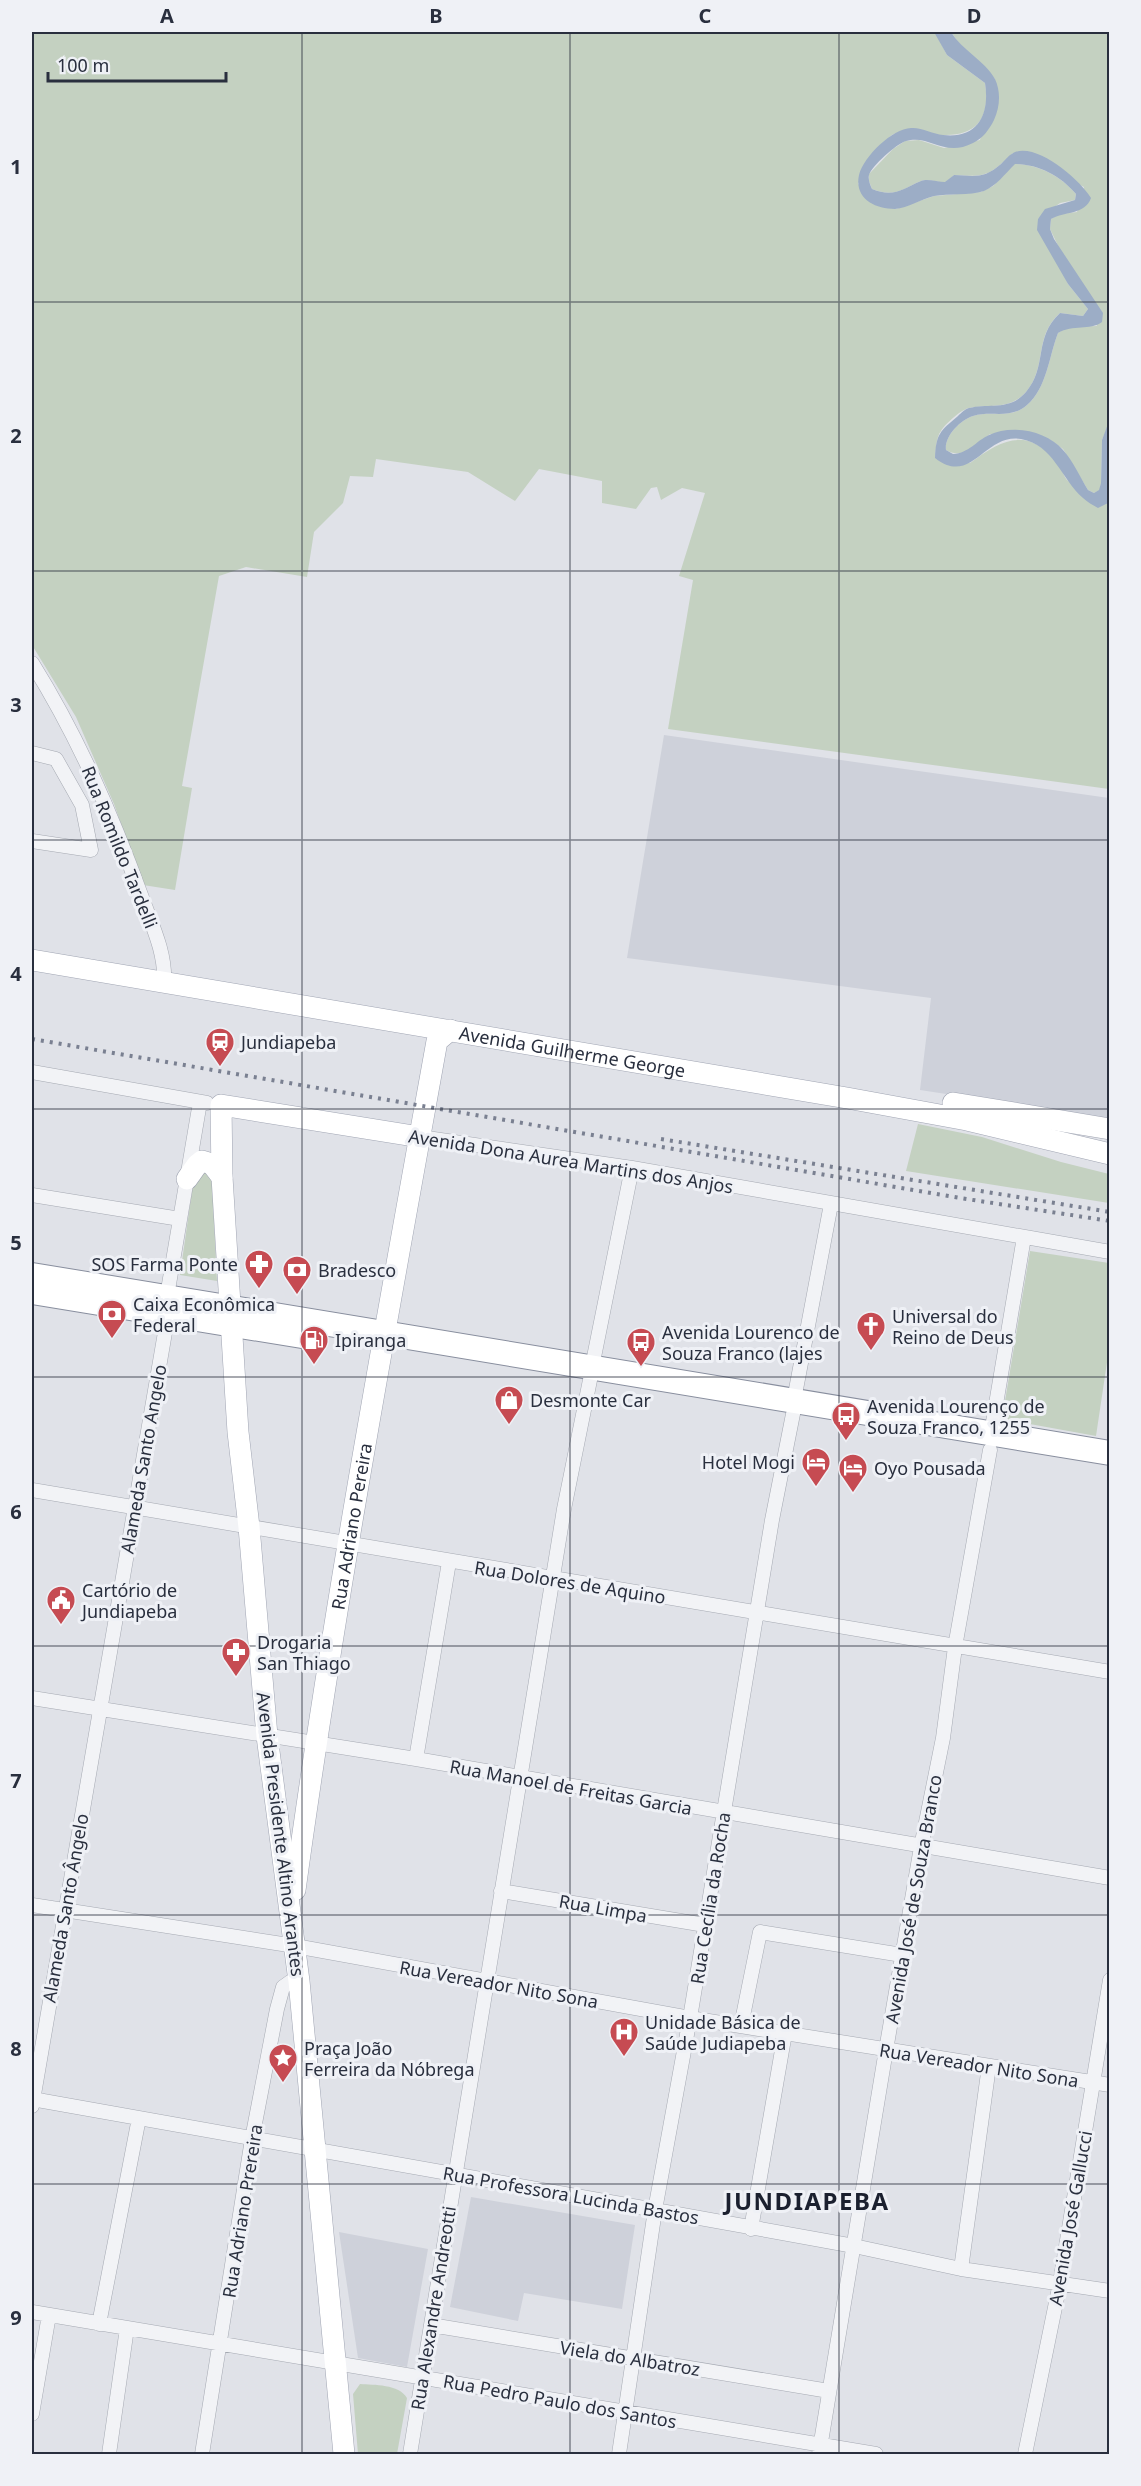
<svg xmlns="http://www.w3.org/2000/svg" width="1141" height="2486" viewBox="0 0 1141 2486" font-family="'Noto Sans',sans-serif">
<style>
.built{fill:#ced1da}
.green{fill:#c4d1c1}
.water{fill:#9cadc6}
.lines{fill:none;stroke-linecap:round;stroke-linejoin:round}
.street-casing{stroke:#a5a9b2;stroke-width:15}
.primary-casing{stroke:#a0a5b3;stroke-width:22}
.highway-casing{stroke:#888e9e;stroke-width:26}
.street{stroke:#f2f3f6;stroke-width:14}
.primary{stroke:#fff;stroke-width:21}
.highway{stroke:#fff;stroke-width:24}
.rail{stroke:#7a8091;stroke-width:4;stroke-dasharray:3 6;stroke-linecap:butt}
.grid{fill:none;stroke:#292f3e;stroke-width:1.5;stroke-opacity:0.55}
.labels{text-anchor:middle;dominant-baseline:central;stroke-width:6;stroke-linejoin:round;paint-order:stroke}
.street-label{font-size:18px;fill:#292f3e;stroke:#eff1f6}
.poi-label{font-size:18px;fill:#292f3e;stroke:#eff1f6;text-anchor:start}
.district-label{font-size:24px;font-weight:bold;letter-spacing:1.5px;fill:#1b202f;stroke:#eff1f6}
.neatline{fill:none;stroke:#292f3e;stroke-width:2}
.grid-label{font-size:20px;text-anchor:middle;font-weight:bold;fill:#292f3e}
</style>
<rect width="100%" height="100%" fill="#e0e2e8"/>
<path class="built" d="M664,735L1109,798V1119L920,1090L931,998L627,958Z
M471,2197L635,2225L622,2309L524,2293L518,2321L450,2307Z
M339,2232L428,2249L407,2367L358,2358Z"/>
<path class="green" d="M32,32H935L947,55L985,83C990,114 980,135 946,135C925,136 914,123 892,135C884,140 864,174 858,184L896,209L934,196L981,192L993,186L1014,164C1038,164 1061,176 1076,194L1075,200L1060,203L1038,219L1068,284L1088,309L1083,316L1060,313C1033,337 1048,366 1026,392C1010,410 989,404 969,408C962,409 945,424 941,431C936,437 936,450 935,458L970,463C1002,439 1027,426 1058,463C1062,468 1063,475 1067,480C1077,489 1096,496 1108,503L1109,499V789L668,729L693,580L679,576L705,493L682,488L661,500L657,487L651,488L636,509L602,503V481L539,469L515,501L468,472L376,459L373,477L350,476L343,503L314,532L307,577L246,567L219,576L182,786L192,788L175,890L143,885L114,804L76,717L32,645Z
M951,32H1109L1110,421L1102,440L1101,483L1100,490L1094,493L1088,490L1063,449L1049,439L990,434C977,444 963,460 946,450C944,437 960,420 973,416C991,410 1010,420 1027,405C1047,388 1049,356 1058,333L1067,327L1097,326L1050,229L1051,219L1060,214L1077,212L1084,187L1013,153C988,176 988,177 954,175L945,183C938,182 927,178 921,181C902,189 895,198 872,189L869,181V174L893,149L905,141L919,140L944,148L980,140L995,79L958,42Z
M918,1124L982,1137L1061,1162L1109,1174V1203L906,1171Z
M206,1170L212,1179L217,1281L180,1275L193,1184Z
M1030,1251L1109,1263V1349L1096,1436L1002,1419Z
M360,2384C374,2385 399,2384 407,2398L397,2454H358L353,2394Z"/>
<path class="water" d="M934,32H951C962,50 985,61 995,79C1001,92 1000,107 994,120C989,130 983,138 973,143C944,158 930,134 906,141C896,144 872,166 869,175C868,180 870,184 872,189C894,198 902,189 921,181C927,178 938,182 945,182L954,175C975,176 984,179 1001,164C1005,160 1010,154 1015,152C1039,144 1079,179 1091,198C1085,215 1065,211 1051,219L1050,229L1054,239L1103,313L1102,322C1090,331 1073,324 1058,333C1049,356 1047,388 1027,405C1010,420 992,410 973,416C960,420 944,437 946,450L953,454C969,453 976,441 989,435C1012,424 1047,431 1063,450C1073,461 1080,477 1088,490L1094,493L1099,490L1101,483L1102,440L1109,421V499L1108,503L1098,508C1093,505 1087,502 1083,498C1061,479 1054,445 1021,439C984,433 972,487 935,458C936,434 940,431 958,416C961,413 965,409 969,408C989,403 1010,411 1026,392C1048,366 1033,338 1060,313L1083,316L1088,309L1068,284L1037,230L1038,219L1045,209L1075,200L1076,194C1061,176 1038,164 1015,164C1005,174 996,186 984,191C969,196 949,193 934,196C921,199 908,208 895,209C874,209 854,198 859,175C864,156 892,129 911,128C921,127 933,134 943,135C978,139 990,114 985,83L947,55Z"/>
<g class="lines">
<g class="street-casing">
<path id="street" d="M32,663C78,737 111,813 141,895C151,923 166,952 164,983
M32,753L56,759L82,805L91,850L32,841
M32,1072L207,1103
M420,1137L632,1168L1110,1252
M32,1195L180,1219
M167,1296L200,1102
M592,1367L632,1168
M794,1400L831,1204
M991,1434L1024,1237
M32,1490L1110,1672
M32,1698L416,1759L1110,1878
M416,1759L449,1562
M501,1891L705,1925
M32,1905L295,1946L690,2018L1110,2085
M741,2026L760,1932L902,1955
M32,2099L655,2210L854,2246L961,2269L1110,2291
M32,2106L168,1315
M751,2229L785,2033
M961,2269L989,2066
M32,2312L876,2454
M99,2324L139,2118
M431,2325L829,2391
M32,2414L49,2315
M109,2454L127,2328
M202,2454L252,2139L277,2009L283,1987L290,1982L299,1981
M410,2454L564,1509L590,1380
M619,2454L655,2210L690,2018L772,1520L793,1414
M819,2454L886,2050L921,1847L943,1738L955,1647L990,1450
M1025,2454L1060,2283L1110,1980"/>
</g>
<g class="primary-casing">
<g id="primary">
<path id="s1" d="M32,960L847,1098L967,1120L1110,1154"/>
<path d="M953,1103L1110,1129"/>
<path d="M187,1179L197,1165L202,1161L212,1164L222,1177"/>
<path id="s2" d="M295,1890C334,1606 386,1324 437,1041L450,1030"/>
<path d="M344,2454L299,1981L267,1736L249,1527L238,1432L222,1177L221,1105L420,1137"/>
</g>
</g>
<g class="highway-casing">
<path id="highway" d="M32,1275L1110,1453
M32,1292L302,1336"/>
</g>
<use href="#street" class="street"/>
<use href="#primary" class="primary"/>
<use href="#highway" class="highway"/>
<path class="rail" d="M32,1039L960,1198L1110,1221
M661,1139L1110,1212"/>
</g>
<path class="grid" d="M302,32V2454M570,32V2454M839,32V2454M32,302H1110M32,571H1110M32,840H1110M32,1109H1110M32,1377H1110M32,1646H1110M32,1915H1110M32,2184H1110"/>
<defs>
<g id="station-pin" transform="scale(1.5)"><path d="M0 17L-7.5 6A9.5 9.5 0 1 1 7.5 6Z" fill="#c64b52" stroke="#eff1f6"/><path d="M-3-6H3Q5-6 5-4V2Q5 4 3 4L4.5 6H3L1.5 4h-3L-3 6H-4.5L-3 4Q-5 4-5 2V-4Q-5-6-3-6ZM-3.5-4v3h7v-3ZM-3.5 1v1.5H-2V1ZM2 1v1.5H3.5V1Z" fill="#fff"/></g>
<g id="pharmacy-pin" transform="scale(1.5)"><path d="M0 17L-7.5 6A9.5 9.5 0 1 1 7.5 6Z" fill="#c64b52" stroke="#eff1f6"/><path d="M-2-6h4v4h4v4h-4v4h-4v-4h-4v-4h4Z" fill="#fff"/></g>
<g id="bank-pin" transform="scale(1.5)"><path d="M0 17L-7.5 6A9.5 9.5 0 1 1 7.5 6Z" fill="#c64b52" stroke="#eff1f6"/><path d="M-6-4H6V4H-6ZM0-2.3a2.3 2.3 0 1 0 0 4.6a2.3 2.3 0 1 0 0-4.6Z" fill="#fff"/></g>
<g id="church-pin" transform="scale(1.5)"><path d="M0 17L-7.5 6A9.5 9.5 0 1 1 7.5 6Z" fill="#c64b52" stroke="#eff1f6"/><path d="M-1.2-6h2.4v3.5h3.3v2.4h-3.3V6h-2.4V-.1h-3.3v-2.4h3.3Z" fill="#fff"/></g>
<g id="fuel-pin" transform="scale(1.5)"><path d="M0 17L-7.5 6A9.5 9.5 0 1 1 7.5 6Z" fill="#c64b52" stroke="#eff1f6"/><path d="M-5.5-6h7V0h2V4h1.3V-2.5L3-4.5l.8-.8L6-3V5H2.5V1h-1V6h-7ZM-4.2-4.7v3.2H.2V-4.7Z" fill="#fff"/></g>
<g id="bus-pin" transform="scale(1.5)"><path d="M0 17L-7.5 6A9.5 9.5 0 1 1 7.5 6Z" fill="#c64b52" stroke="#eff1f6"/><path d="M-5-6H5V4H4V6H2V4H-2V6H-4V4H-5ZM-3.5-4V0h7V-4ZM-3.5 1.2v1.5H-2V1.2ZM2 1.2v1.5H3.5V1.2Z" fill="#fff"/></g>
<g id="shop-pin" transform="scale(1.5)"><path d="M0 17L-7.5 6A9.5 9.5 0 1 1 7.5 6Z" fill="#c64b52" stroke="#eff1f6"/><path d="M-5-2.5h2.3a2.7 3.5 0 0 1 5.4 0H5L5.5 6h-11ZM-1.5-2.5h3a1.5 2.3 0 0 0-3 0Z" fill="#fff"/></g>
<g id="hotel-pin" transform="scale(1.5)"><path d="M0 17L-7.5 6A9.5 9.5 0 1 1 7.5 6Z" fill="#c64b52" stroke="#eff1f6"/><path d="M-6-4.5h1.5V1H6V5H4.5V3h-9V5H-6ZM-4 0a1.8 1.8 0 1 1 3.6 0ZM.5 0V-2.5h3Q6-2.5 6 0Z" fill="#fff"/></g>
<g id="civic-pin" transform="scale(1.5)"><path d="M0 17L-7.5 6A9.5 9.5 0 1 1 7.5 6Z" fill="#c64b52" stroke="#eff1f6"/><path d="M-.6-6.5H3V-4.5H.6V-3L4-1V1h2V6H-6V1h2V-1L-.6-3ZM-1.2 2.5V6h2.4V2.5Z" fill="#fff"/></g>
<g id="hospital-pin" transform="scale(1.5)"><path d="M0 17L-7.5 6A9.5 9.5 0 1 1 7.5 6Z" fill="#c64b52" stroke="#eff1f6"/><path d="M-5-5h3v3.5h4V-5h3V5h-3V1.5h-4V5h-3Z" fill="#fff"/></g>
<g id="sight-pin" transform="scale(1.5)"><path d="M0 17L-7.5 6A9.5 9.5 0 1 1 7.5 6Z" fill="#c64b52" stroke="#eff1f6"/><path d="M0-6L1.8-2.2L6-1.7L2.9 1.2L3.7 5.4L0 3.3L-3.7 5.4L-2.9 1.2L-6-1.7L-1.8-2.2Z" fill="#fff"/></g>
</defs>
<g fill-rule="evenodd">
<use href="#station-pin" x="220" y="1042"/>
<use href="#pharmacy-pin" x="259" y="1264"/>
<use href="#bank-pin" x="297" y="1270"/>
<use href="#bank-pin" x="112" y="1314"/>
<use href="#church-pin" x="871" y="1326"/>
<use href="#fuel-pin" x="314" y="1340"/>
<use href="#bus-pin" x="641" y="1342"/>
<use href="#shop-pin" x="509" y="1400"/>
<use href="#bus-pin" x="846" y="1416"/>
<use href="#hotel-pin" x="816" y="1462"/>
<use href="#hotel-pin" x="853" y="1468"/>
<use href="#civic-pin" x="61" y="1600"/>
<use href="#pharmacy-pin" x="236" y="1652"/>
<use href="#hospital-pin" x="624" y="2032"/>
<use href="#sight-pin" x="283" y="2058"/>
</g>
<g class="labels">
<g class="street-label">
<text transform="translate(120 847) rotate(68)">Rua Romildo Tardelli</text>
<text stroke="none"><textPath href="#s1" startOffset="548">Avenida Guilherme George</textPath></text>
<text transform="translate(571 1161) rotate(9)">Avenida Dona Aurea Martins dos Anjos</text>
<text transform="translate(143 1459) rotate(-80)">Alameda Santo Angelo</text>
<text stroke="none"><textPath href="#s2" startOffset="368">Rua Adriano Pereira</textPath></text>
<text transform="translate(570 1582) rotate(9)">Rua Dolores de Aquino</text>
<text transform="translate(571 1787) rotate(10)">Rua Manoel de Freitas Garcia</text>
<text transform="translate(281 1834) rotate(83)">Avenida Presidente Altino Arantes</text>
<text transform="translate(710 1898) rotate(-81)">Rua Cecília da Rocha</text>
<text transform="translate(913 1899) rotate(-80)">Avenida José de Souza Branco</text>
<text transform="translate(65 1908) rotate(-80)">Alameda Santo Ângelo</text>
<text transform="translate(603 1908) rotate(10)">Rua Limpa</text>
<text transform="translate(499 1984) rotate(10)">Rua Vereador Nito Sona</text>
<text transform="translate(979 2065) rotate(9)">Rua Vereador Nito Sona</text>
<text transform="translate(571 2195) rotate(10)">Rua Professora Lucinda Bastos</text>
<text transform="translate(242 2211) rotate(-81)">Rua Adriano Prereira</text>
<text transform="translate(1070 2218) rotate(-80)">Avenida José Gallucci</text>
<text transform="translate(433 2308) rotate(-81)">Rua Alexandre Andreotti</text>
<text transform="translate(630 2358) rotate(9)">Viela do Albatroz</text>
<text transform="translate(560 2401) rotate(10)">Rua Pedro Paulo dos Santos</text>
</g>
<g class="poi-label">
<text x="241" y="1042">Jundiapeba</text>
<text x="238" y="1264" text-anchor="end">SOS Farma Ponte</text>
<text x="318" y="1270">Bradesco</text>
<text x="133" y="1304">Caixa Econômica<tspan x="133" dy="21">Federal</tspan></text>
<text x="892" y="1316">Universal do<tspan x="892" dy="21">Reino de Deus</tspan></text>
<text x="662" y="1332">Avenida Lourenco de<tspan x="662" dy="21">Souza Franco (lajes</tspan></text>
<text x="335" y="1340">Ipiranga</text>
<text x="530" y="1400">Desmonte Car</text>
<text x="867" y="1406">Avenida Lourenço de<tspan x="867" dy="21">Souza Franco, 1255</tspan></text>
<text x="795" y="1462" text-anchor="end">Hotel Mogi</text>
<text x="874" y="1468">Oyo Pousada</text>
<text x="82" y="1590">Cartório de<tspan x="82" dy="21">Jundiapeba</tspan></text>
<text x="257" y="1642">Drogaria<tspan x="257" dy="21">San Thiago</tspan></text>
<text x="645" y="2022">Unidade Básica de<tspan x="645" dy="21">Saúde Judiapeba</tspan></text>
<text x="304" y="2048">Praça João<tspan x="304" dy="21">Ferreira da Nóbrega</tspan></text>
</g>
<g class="district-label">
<text x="807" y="2200">JUNDIAPEBA</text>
</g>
</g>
<rect width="1141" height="2486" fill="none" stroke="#eff1f6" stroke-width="66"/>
<path d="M48 72v9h178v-9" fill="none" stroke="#292f3e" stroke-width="3"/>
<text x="57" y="72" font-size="18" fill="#292f3e" stroke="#eff1f6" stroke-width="4.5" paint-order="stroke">100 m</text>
<rect x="33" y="33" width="1075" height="2420" class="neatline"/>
<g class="grid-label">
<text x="167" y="23">A</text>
<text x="436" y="23">B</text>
<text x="705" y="23">C</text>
<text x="974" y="23">D</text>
<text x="16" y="174">1</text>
<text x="16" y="443">2</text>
<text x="16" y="712">3</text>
<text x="16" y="981">4</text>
<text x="16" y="1250">5</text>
<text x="16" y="1519">6</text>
<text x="16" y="1788">7</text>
<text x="16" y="2056">8</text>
<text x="16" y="2325">9</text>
</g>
</svg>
